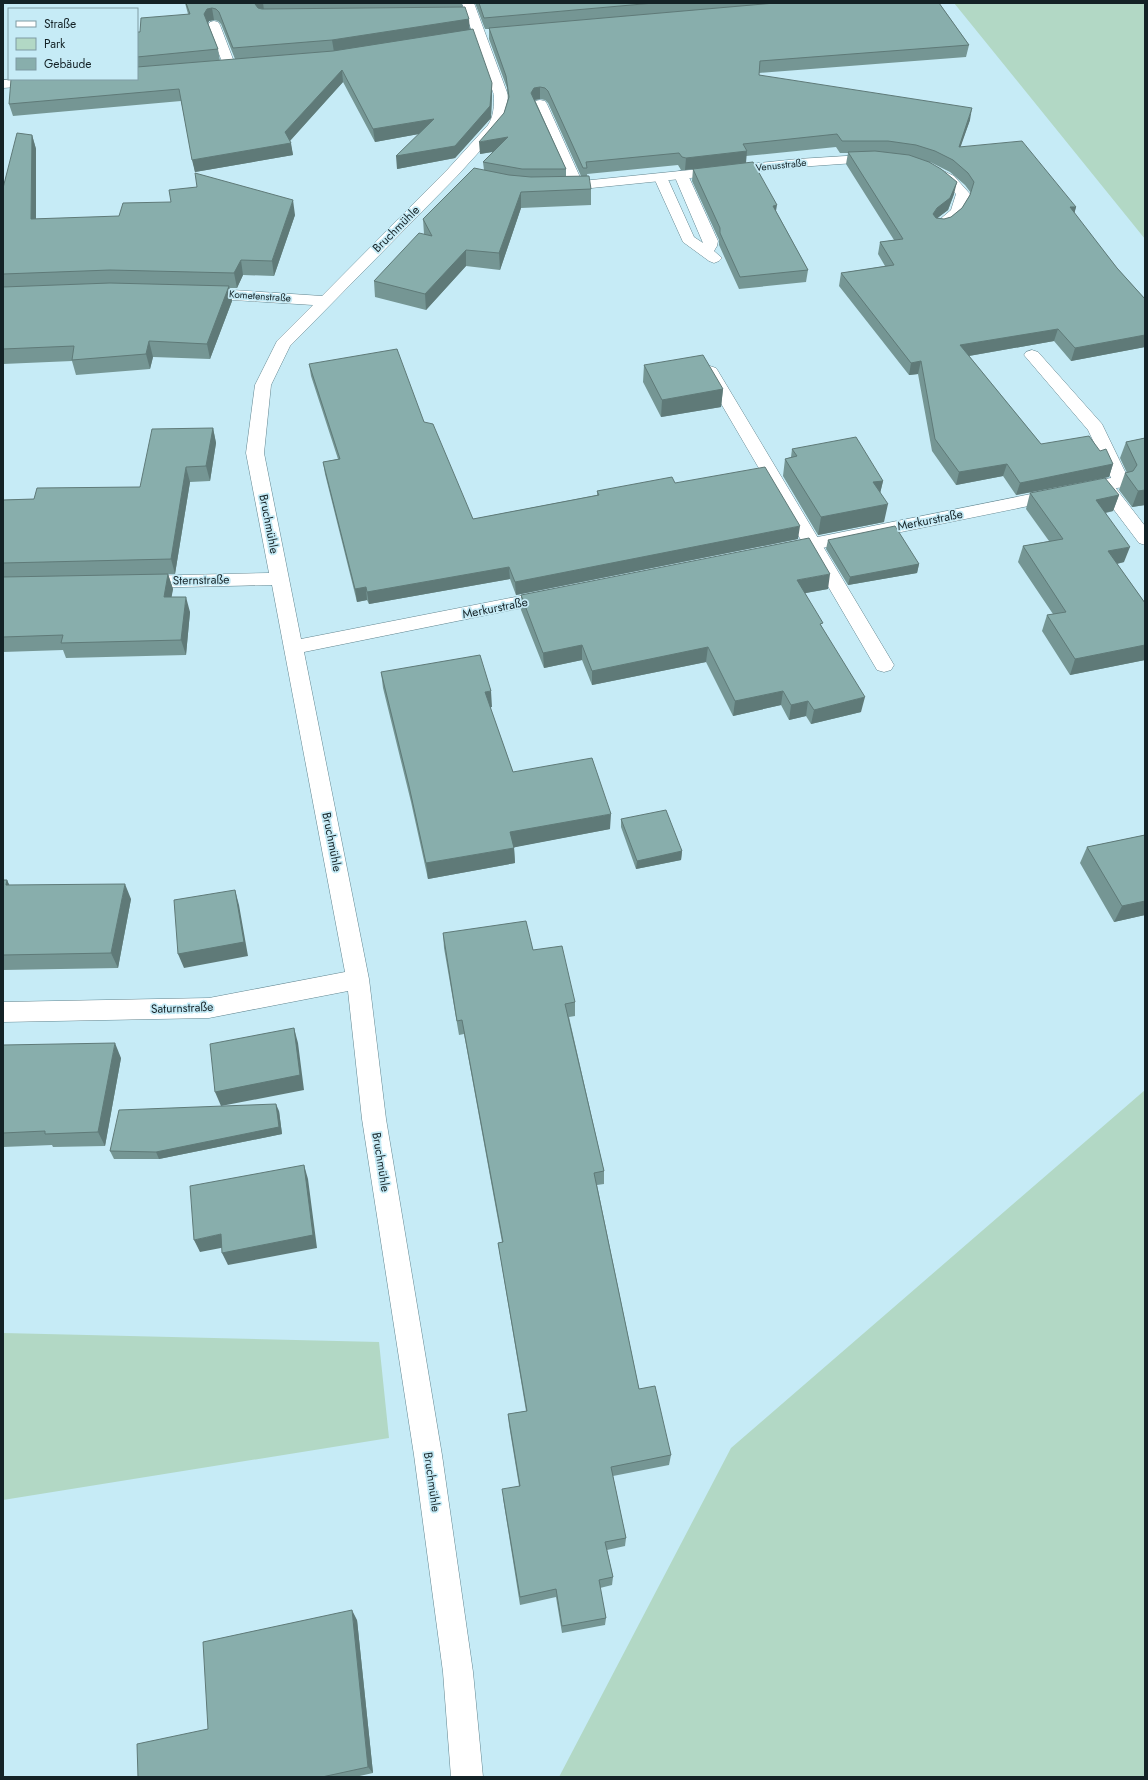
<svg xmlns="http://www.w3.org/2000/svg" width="1148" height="1780" viewBox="0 0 1148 1780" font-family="Jost,sans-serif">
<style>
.green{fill:#b2d8c5}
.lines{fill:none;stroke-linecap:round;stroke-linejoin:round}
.service-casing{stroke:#638690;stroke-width:1}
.minor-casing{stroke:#638690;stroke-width:1}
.service{fill:#fff;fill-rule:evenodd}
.minor{fill:#fff;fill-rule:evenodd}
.wall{fill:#759694;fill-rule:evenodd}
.shaded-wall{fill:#5f7a78}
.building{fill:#88aeac;stroke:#5f7a78}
.labels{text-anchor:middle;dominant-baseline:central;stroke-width:3.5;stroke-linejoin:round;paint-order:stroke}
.far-street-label{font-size:10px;fill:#142226;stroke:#c6ebf6}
.street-label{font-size:12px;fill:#142226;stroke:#c6ebf6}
</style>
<rect width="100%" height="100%" fill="#c6ebf6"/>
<path class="green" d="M954,3H1145V239Z
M1145,1090V1777H559L731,1448Z
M3,1333L379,1342L389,1438L3,1500Z"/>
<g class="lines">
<g class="service-casing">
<path id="service" d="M214,21L218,22L220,25L236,67L235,70H225L224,67L208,25L210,22Z
M540,100L545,101L547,104L584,186L582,189L577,190L572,189L570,186L533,104L535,101Z
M681,171L686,172L688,175L718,241L717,246L714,251L722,258L719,261L714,263L709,261L683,242L654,178L656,175L661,174L666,175L694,237L703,243L674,175L676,172Z
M1032,350L1038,352L1102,424L1130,482L1127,486L1121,488L1115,486L1088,430L1024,355L1026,352Z
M710,366L716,368L718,371L891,660L894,665L891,670L884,672L877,670L702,371L704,368Z
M1105,480L1111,482L1145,526V545L1139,543L1096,486L1099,482Z"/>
</g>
<g class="minor-casing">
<path id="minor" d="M462,3H474L508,95L506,119L498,131L458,175L290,346L271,385L264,453L301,639L551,590L558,591L560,596L558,601L551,602L304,652L369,979L386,1119L442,1455L473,1672L483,1777H451L443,1672L414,1455L362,1119L348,991L209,1018L3,1022V1002L209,998L345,972L272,585L140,588L133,586L131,582L133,578L140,576L269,573L246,453L255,385L277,341L313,305L202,298L197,296L194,293L197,290L202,288L322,296L448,169L488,125C494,116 494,106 494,95Z
M18,79H81L79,82L74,83L3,88V80Z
M878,154L883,155L885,158L883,161L798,167L562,191L557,190L555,187L557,184L562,183L798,159Z
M931,165L954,176L970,194C967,210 954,234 934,229L932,226L951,210L956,194L944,182L926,172L924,169L926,166Z
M1121,476L1127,478L1130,482L1127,486L783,556L777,554L774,550L777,546L783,544Z"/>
</g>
<use href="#service" class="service"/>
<use href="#minor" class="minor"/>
</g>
<path class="wall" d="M185,3H462V7L492,95L491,118L455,158L397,169L419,134L375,142L343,82L290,141L293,155L195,172L181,101L13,116L9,104L137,79V32H140L188,14ZM214,20L218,21L221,24L235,59L220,61L218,49L208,23L209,21Z
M475,3H939L969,45L966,57L759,73V75L970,120L960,147L1076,207L1074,213L1117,268L1145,299V347L1071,361L1054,341L969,356L1041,444L1100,451L1113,464L1109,477L1016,495L1003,476L956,485L932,451L918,374L909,375L839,286L841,273L885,266L878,254L880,242L894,240L846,164L848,153H840L836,147L746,156V163L776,211L808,270L806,282L739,289L719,245V240L692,181L693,169L736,164L685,170H681L678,165L587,174L591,189V205L521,208L500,270L466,266L426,310L375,297L374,281L424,234L423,219L484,170L483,162L493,152L480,154L504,113L508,99L507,88L489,39V29H485ZM540,99L545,100L548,103L581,176H566V169L535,100ZM930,162L950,172L965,185L971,193L962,208L951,217L944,219L937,218L948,210L954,194Z
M32,135L36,149V219L295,215L274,276L243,275L237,288H230L232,301L210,359L153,357L150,369L76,375L72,361L3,364V188Z
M309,364L424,422L473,519L597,495V491L675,483L798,539L516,595L510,579L369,604L367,600L357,602L325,474L323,462L338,459L311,376Z
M644,365L723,389L721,407L661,417L643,382Z
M213,428L216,443L210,481L190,482L175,574H164H168L173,589L171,597L190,612L186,655L66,658L63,650L3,652V500L34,499L140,487Z
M1145,438V505L1132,507L1119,490L1125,473H1127L1120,458L1126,442Z
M792,449L883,481L880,493L884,522L818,535L783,476L785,459L791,457Z
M1030,493L1119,495L1113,511L1106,513L1124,562L1117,564L1145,603V660L1070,675L1042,631L1047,615L1053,614L1018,562L1023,546L1049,541L1026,509Z
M828,540L919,564L917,573L848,585L826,549Z
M828,589L805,593L822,627L861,712L811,724L806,716L789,720L781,705L733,716L706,662L592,685L582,660L544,668L521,610V595Z
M381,672L492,707H490L513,772L610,829L514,847L515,863L428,879L411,802L383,688Z
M621,819L682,851L681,860L636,869L621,827Z
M1145,835V915L1114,922L1080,863L1087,847Z
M3,880H7L9,885L131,899L118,968L3,970Z
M443,933L533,950L575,1002V1016L569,1017L604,1171V1184L597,1185L639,1389L671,1455L669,1465L613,1476L626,1538L625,1546L607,1550L613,1577L612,1585L600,1588L606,1618L605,1625L562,1633L556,1597L520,1605L503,1498L519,1486L509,1425L508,1414L526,1411L498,1243L502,1242L464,1034L459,1035L444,948Z
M3,1045L121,1058L105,1146L53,1147L52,1145L3,1147Z
M279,1111L282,1134L159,1159H114L110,1151Z
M357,1620L373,1773L355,1777H138L208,1729Z"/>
<path class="shaded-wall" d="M255,3H263L264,10L259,11L255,4Z
M212,8L214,20L209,21L207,26L204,14L207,9Z
M469,19L470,31L334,52L332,40Z
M342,70L343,82L287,144L285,132Z
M492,83V95L491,118L455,158L397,169L396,156Z
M540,87V99L534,100L531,93L534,88Z
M972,108L970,120L956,160L959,147Z
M434,119L435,131L375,142L373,129Z
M32,135L36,149V234L31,219Z
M508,137V149L480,154L479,142Z
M291,143L293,155L195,172L192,160Z
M747,151L746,163L685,170L686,158Z
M957,182L954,194L948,210L935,220L933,214Z
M521,192V208L500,270L499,253Z
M293,200L295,215L274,276L272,261Z
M777,205L775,217L773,206Z
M1070,207H1076L1073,219Z
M466,250V266L426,310L425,294Z
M241,260L243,275L237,288L234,273Z
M229,286L232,301L210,359L207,344Z
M1058,329L1054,341L957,358L960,345Z
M1145,335V347L1071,361L1075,348Z
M149,341L153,357L150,369L146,354Z
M921,361L918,374L909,375L911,363Z
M723,389L721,407L661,417L662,400Z
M213,428L216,443L210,481L206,466Z
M1007,464L1003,476L956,485L959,472Z
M1113,464L1109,477L1016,495L1020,483Z
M186,467L190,482L175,574L171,559Z
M883,481L879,498L873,482Z
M1145,490V505L1132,507L1138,491Z
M1119,495L1113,511L1091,515L1096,500Z
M888,504L884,522L818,535L821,517Z
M800,526L798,539L516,595L515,582Z
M1130,547L1124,562L1102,567L1108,551Z
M919,564L917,573L848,585L850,577Z
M509,567L510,579L369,604L367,592Z
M168,574L173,589L169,612L164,597Z
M830,574L828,589L795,595L797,580Z
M366,587L367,600L357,602L355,589Z
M186,597L190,612L186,655L181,640Z
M582,645V660L544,668L543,653Z
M1145,645V660L1070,675L1075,659Z
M708,647L706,662L592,685V671Z
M491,691L492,707L486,708L485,692Z
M783,691L781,705L733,716L735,701Z
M865,697L861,712L811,724L814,710Z
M808,701L806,716L789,720L791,705Z
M611,814L610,829L511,848L510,832Z
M514,848L515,863L428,879L426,863Z
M682,851L681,860L636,869L637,861Z
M7,880L14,895L6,885Z
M125,884L131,899L118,968L111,953Z
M235,890L239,905L248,956L184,968L178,954Z
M1145,901V915L1114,922L1122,906Z
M294,1028L298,1043L304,1090L221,1106L215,1092Z
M115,1043L121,1058L105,1146L98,1132Z
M276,1104L279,1111L282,1134L159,1159L156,1152Z
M304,1165L308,1179L317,1248L228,1265L222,1253Z
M221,1234L226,1247L200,1252L194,1240Z
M352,1610L357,1620L373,1773L368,1767Z"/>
<path class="building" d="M186,3H255V4L258,8L262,9L465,7L469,19L332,40L233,48L219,12L216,9L212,8L207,9L204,14L218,49L137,57V32H140L141,18L190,14Z
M479,3H654L484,18Z
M775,3H939L969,45L760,61L759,75L972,108L959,147L1022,141L1076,207H1070L1117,268L1145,299V335L1075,348L1058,329L960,345L1041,444L1089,436L1100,451L1106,449L1113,464L1020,483L1007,464L959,472L935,439L921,361L911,363L841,273L894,265L880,242L903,239L848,152L875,151L909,155L929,162L941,169L957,182L950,198L937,208L933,214L936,218L944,219L951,217L962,208L970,195L974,182L968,173L953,160L935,151L916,145L888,141H842L837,134L743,144L747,151L686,158L682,157L679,153L586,162L587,168H583L548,91L545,88L540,87L534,88L531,93L566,169H522L483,162L508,137L479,142L504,113L509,97L506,76L489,28Z
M473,29L492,83L490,106L455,146L396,156L434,119L373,129L342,70L285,132L291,143L192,160L179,89L9,104L11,79H137V67L333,51Z
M17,133L32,135L31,219L119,216L123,203L171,202L169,190L197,187L195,173L293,200L272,261L241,260L234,273L110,270L3,274V188Z
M753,162L777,205L773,206L808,270L740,277L720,233V228L693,169Z
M474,168L509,175L531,177L589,176L591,189L521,192L499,253L466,250L425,294L374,281L419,233L432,236L423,219Z
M110,283L229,286L207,344L149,341L146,354L72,360L74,346L3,349V287Z
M397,349L424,422L433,424L473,519L599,495L597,491L672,477L675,483L765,467L800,526L515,582L509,567L367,592L366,587L355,589L323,462L340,459L309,364Z
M703,355L723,389L662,400L644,365Z
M213,428L206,466L186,467L171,559L3,563V500L34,499L37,488L140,487L152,429Z
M856,437L883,481L873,482L888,504L821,517L785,459L797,456L792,449Z
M1145,438V490L1138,491L1125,473L1133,471L1137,465L1126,442Z
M1105,478L1119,495L1096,500L1130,547L1108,551L1145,603V645L1075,659L1047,615L1066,612L1023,546L1063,539L1030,493Z
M895,526L919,564L850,577L828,540Z
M809,538L830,574L797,580L823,623L820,624L865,697L814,710L808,701L791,705L783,691L735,701L708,647L592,671L582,645L543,653L521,595Z
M168,574L164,597H186L181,640L61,643L63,635L3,637V577Z
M480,655L491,691L485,692L513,772L592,758L611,814L510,832L514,848L426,863L409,786L381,672Z
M666,810L682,851L637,861L621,819Z
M1145,835V901L1122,906L1087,847Z
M3,880H7L6,885L125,884L111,953L3,955Z
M235,890L244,942L178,954L174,900Z
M526,921L533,950L562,946L575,1002L565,1004L604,1171L594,1173L639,1389L655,1386L671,1455L611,1467L626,1538L605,1542L613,1577L599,1580L606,1618L562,1626L556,1589L520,1597L502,1489L520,1486L508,1414L527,1411L498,1243L503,1242L462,1020L457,1021L443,933Z
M294,1028L300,1075L215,1092L210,1044Z
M115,1043L98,1132L45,1134V1131L3,1133V1045Z
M276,1104L279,1127L156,1152L110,1151L119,1110Z
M304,1165L313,1235L222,1253L221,1234L194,1240L190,1186Z
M352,1610L368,1767L322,1777H138L137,1744L208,1729L203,1642Z"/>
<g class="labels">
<g class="far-street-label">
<text transform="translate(781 165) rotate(-6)">Venusstraße</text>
<text transform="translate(260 296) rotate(4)">Kometenstraße</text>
</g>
<g class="street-label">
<text transform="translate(396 229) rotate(-45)">Bruchmühle</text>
<text transform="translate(930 520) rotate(-11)">Merkurstraße</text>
<text transform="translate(269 524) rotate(79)">Bruchmühle</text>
<text transform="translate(201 580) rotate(-1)">Sternstraße</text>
<text transform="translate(495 608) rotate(-11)">Merkurstraße</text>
<text transform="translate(332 842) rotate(79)">Bruchmühle</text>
<text transform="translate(182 1008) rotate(-2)">Saturnstraße</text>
<text transform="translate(381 1162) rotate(81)">Bruchmühle</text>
<text transform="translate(432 1482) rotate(82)">Bruchmühle</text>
</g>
</g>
<rect width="1148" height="1780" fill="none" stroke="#142226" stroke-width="8"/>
<rect x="8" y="8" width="130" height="72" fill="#c6ebf6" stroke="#7f9ba3"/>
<rect x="16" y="21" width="20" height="6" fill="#ffffff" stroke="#7f9ba3"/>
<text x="44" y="28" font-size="12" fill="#142226">Straße</text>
<rect x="16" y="38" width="20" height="12" fill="#b2d8c5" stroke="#7f9ba3"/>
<text x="44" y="48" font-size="12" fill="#142226">Park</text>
<rect x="16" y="58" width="20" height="12" fill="#88aeac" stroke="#7f9ba3"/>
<text x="44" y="68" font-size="12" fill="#142226">Gebäude</text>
</svg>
